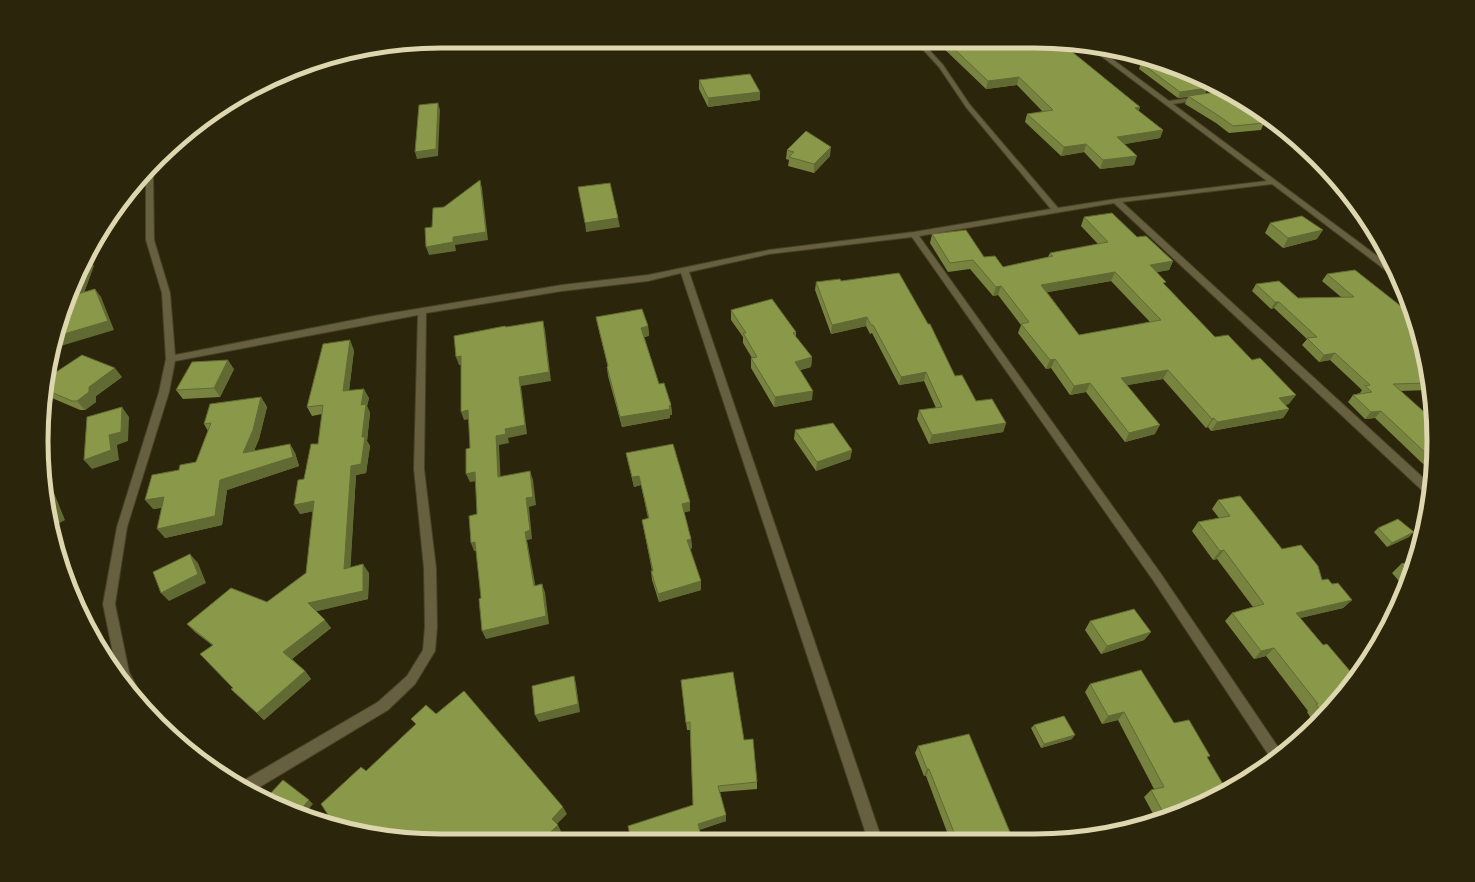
<svg xmlns="http://www.w3.org/2000/svg" width="1475" height="882" viewBox="0 0 1475 882" font-family="Poppins,sans-serif">
<style>
.lines{fill:none;stroke-linecap:round;stroke-linejoin:round}
.minor-casing{stroke:#484125;stroke-width:2}
.minor{fill:#665f40;fill-rule:evenodd}
.wall{fill:#77833f;fill-rule:evenodd}
.shaded-wall{fill:#616a33}
.building{fill:#8a9849;stroke:#616a33;fill-rule:evenodd}
.rim{fill:none;stroke:#ded6ae;stroke-width:5}
</style>
<rect width="100%" height="100%" fill="#2b250b"/>
<g class="lines">
<g class="minor-casing">
<path id="minor" d="M916,42H922L943,65L970,105L1058,208L1116,199L1267,181L1093,50V48L1100,50L1169,101L1224,93L1229,95L1173,104L1392,267L1397,275H1392L1272,184L1122,202L1430,484L1429,494L1425,493L1114,203L919,236L1161,574L1282,753L1272,760L1153,580L912,237L769,254L689,272L882,840H868L681,273L648,281L562,291L426,313L424,469L436,568L437,627L435,651L415,684L388,710L253,791L240,784L241,782L378,702L407,676L423,650L425,627L424,568L414,469L418,315L175,361L169,392L127,527L115,604L129,672L145,702L144,706L124,684L117,673L103,604L117,527L159,392L166,359L162,293L146,240V174L151,167L153,169L154,240L170,293L175,355L374,316L562,285L648,275L769,250L914,232L1051,209L966,107L939,67Z"/>
</g>
<use href="#minor" class="minor"/>
</g>
<path class="wall" d="M939,42H1060L1140,107L1138,111L1163,130L1160,138L1124,144L1134,165L1100,169L1084,152L1061,156L1025,122L1027,114L1043,112L1017,85L986,89L939,44Z
M1141,58L1163,62L1193,77L1192,78L1205,94L1264,123L1261,130L1229,133L1216,123L1185,104L1188,97L1178,98L1139,69L1141,63L1143,60Z
M699,80L760,100L708,107L699,89Z
M787,150L830,156L814,173L788,166L789,160L786,159Z
M1084,217L1137,237L1173,261L1169,270L1157,272L1165,285L1215,337L1289,404L1285,405L1289,409L1283,418L1211,431L1208,427L1206,428L1163,379L1127,385L1155,434L1125,442L1086,392L1070,395L1051,368L1046,369L1018,333L1021,325L998,295L993,296L970,269L948,272L930,243L932,234L984,257L1003,267L1048,257L1050,253L1098,244L1081,226ZM1111,281L1150,322L1079,335L1047,292Z
M1270,223L1317,239L1283,248L1265,233Z
M1355,270L1426,363L1429,390L1400,391L1434,441L1431,470L1422,463L1375,418L1365,419L1348,402L1353,395L1360,393L1362,390L1330,360L1319,362L1302,345L1307,339L1274,308L1271,309L1252,291L1256,284L1298,298L1341,297L1322,281L1327,274Z
M841,281L955,376L976,401L1006,423L1003,432L929,444L917,419L919,410L936,408L924,381L899,385L872,333L870,334L866,326L831,334L815,290L816,282Z
M731,310L796,332V337L812,357L811,367L800,370L812,400L774,407L751,368V358H752L743,343V337L731,320Z
M596,317L648,326L649,336L644,337L659,384L671,405L672,415H670V418L622,427L608,376L607,367H608L598,327Z
M354,350L349,390L369,398L367,406L370,413L367,441L370,446L366,473L356,475L350,567L369,573L368,599L316,611L331,628L292,659L305,671L311,679L264,720L231,689L233,688L212,645L195,632L187,624L267,602L306,573L313,511L300,514L304,479L318,444L322,414L312,416L307,407Z
M234,369L220,397L183,399L176,390Z
M122,377L96,396V402L85,410H80L45,395L44,394V389Z
M261,397L267,407L259,439L254,451L290,444L295,453L299,466L227,490L222,525L165,538L161,508L153,509L179,470L196,462L208,431L204,424Z
M795,430L852,450L850,459L816,471L794,439Z
M626,453L690,502V511L684,512L691,539L692,548L690,549L701,590L659,602L652,580L651,571H652L642,520L648,518L641,485L634,487L628,462Z
M1218,500L1322,580L1332,584L1352,600L1343,608L1300,618L1323,645L1350,671L1362,668L1314,723L1307,712L1308,711L1266,656L1254,659L1225,621L1232,613L1253,607L1217,559L1213,560L1192,531L1198,522L1219,518L1212,509Z
M1378,528L1409,537L1387,547L1374,532Z
M1414,561L1405,588L1392,573L1401,564Z
M1090,621L1151,632L1144,640L1101,654L1085,630Z
M681,680L744,740L757,782V789L720,792L726,821L699,830L693,805L690,730H687Z
M1090,684L1174,723L1208,759L1227,791L1162,820L1157,821L1144,797L1151,790L1154,789L1118,720L1102,724L1085,692Z
M1034,725L1072,739L1041,748L1031,728Z
M918,746L1012,837L1030,840H950L926,776H924L915,753Z"/>
<path class="shaded-wall" d="M1019,77L1017,85L986,89L988,81Z
M1208,88L1205,94L1178,98L1180,92Z
M760,92V100L708,107V98Z
M438,103L440,110L438,156L417,159L415,152Z
M1140,107L1137,116L1135,108Z
M1163,130L1160,138L1114,146L1117,137Z
M1086,144L1084,152L1061,156L1064,147Z
M831,147L830,156L814,173V164Z
M1137,156L1134,165L1100,169L1103,160Z
M480,180L482,188L488,240L455,245L456,251L429,255L426,247L453,237Z
M618,218L620,227L586,232L585,223Z
M1323,230L1317,239L1283,248L1288,238Z
M89,258L94,266L80,304L74,295L85,267Z
M1173,261L1169,270L1146,274L1150,265Z
M1115,272L1111,281L1038,294L1041,285Z
M1001,286L998,295L993,296L996,287Z
M95,289L101,297L114,330L54,348L57,336Z
M1275,302H1279L1274,308L1271,309Z
M867,317L866,326L831,334L832,325Z
M543,321L545,330L551,381L521,386L527,434L508,438L509,443L499,445L501,486L498,477L496,436L505,429L519,377Z
M648,326L649,336L642,337L641,328Z
M350,340L354,350L348,400L343,391Z
M1335,353L1330,360L1319,362L1324,355Z
M461,356L464,365H459L456,357Z
M812,357L811,367L794,372L795,362Z
M1055,359L1051,368L1046,369L1050,360Z
M228,360L234,369L220,397L214,388Z
M115,368L122,377L96,396V402L85,410L77,401L89,387Z
M1168,370L1163,379L1117,387L1121,378Z
M926,372L924,381L899,385L901,377Z
M1090,383L1086,392L1070,395L1074,386Z
M364,389L369,398L367,406L370,413L367,441L370,446L366,473L356,475L350,577L344,569L351,466L361,405Z
M813,391L812,400L774,407L775,397Z
M1296,395L1289,404L1272,407L1279,398Z
M261,397L267,407L259,439L249,462L243,453Z
M671,405L672,415H670V418L622,427L620,417Z
M122,407L129,417L128,441L117,445L119,460L92,469L84,460L109,435Z
M1289,409L1283,418L1211,431L1217,422Z
M468,410L471,419L464,420L461,412Z
M1381,411L1375,418L1365,419L1371,412Z
M1214,418L1208,427L1206,428L1212,419Z
M1006,423L1003,432L929,444L932,435Z
M1160,425L1155,434L1125,442L1129,433Z
M1433,429V434L1429,430Z
M290,444L295,453L299,466L227,490L222,525L165,538L157,529L220,480Z
M852,450L850,459L816,471L817,462Z
M44,471L46,473L65,520L54,526L68,560L61,564L49,519Z
M530,471L533,480L536,505L529,507L532,539L527,540L537,594L534,586L525,532L526,498Z
M475,472L478,481L470,482L466,474Z
M639,476L641,485L634,487L632,477Z
M164,497L171,506L153,509L145,500Z
M314,501L319,510L300,514L294,505Z
M690,502V511L682,513V504Z
M1414,532L1409,537L1387,547L1392,543Z
M691,539L692,548L688,549L687,540Z
M475,542L478,551H474L471,543Z
M1224,550L1217,559L1213,560L1220,551Z
M190,554L198,563L206,583L169,601L161,593Z
M363,564L369,573L368,599L314,612L308,603Z
M701,581V590L659,602L658,594Z
M542,584L545,592L549,624L486,639L482,631Z
M1352,600L1343,608L1288,621L1296,613Z
M325,620L331,628L290,660L283,652Z
M1151,632L1144,640L1101,654L1107,646Z
M1274,648L1266,656L1254,659L1261,651Z
M305,671L311,679L264,720L257,713Z
M574,676L576,684L580,712L539,722L535,715Z
M1124,712L1118,720L1102,724L1108,716Z
M1075,735L1072,739L1041,748L1044,744Z
M927,769H929L926,776H924Z
M309,800L313,804L303,815L298,813Z
M563,807L567,814L555,826L552,819Z
M726,815V821L698,830V824Z
M558,825L561,831L552,840H542Z"/>
<path class="building" d="M947,42H1060L1140,107L1135,108L1163,130L1117,137L1137,156L1103,160L1086,144L1064,147L1027,114L1053,110L1019,77L988,81Z
M1144,59L1163,62L1185,73L1208,88L1180,92L1141,63Z
M750,74L760,92L708,98L699,80Z
M1216,92L1264,123L1233,126L1219,116L1188,96Z
M438,103L436,149L415,152L419,105Z
M806,131L831,147L814,164L789,157L794,152L787,150Z
M480,180L486,232L453,237V242L426,247L425,228L432,227L433,208L444,207Z
M610,183L618,218L585,223L578,187Z
M1112,213L1137,237L1146,236L1173,261L1150,265L1166,282L1163,283L1215,337L1228,335L1252,360L1260,358L1296,395L1279,398L1289,409L1217,422L1214,418L1212,419L1168,370L1121,378L1160,425L1129,433L1090,383L1074,386L1055,359L1050,360L1021,324L1029,322L1001,286L996,287L973,260L950,263L932,234L966,230L984,257L995,256L1003,267L1053,256L1050,253L1108,242L1084,217ZM1115,272L1161,320L1079,335L1041,285Z
M1302,216L1323,230L1288,238L1270,223Z
M85,267L74,295L95,289L108,321L57,336L62,315L66,314L64,309Z
M1355,270L1407,311H1410L1426,363L1428,383L1393,384L1432,419L1433,429L1429,430L1433,433L1434,441L1432,459L1381,411L1371,412L1353,395L1372,392L1365,386L1370,385L1335,353L1324,355L1307,338L1317,337L1279,302H1275L1256,284L1279,281L1298,298L1354,297L1327,274Z
M899,273L928,324H930L955,376L962,375L976,401L992,399L1006,423L932,435L919,410L942,407L926,372L901,377L873,325H871L867,317L832,325L816,282L840,279L841,281Z
M772,299L796,332L793,333L812,357L795,362L813,391L775,397L751,358L757,357L743,333H746L731,310Z
M642,309L648,326L641,328L659,384L664,383L671,405L669,406L670,409L620,417L607,367L608,366L596,317Z
M543,321L549,372L519,377L525,425L505,429L506,434L496,436L498,477L530,471L533,497L526,498L530,530L525,532L534,586L542,584L546,616L482,631L479,599L481,598L475,542L471,543L469,516L477,514L475,472L466,474V449L470,448L468,410L461,412V356L456,357L454,336L505,326L506,327Z
M350,340L343,391L364,389L361,405L366,404L362,437H365L361,464L351,466L344,569L363,564V591L308,603L325,620L283,652L305,671L257,713L231,689L233,688L200,654L213,645L187,624L231,588L267,602L306,573L314,501L294,505L298,480L304,479L311,444H318L323,405L307,407L323,344Z
M82,355L115,368L89,387V392L77,401H72L44,389L47,378Z
M228,360L214,388L176,390L192,362Z
M261,397L253,430L243,453L290,444L293,457L220,480L215,516L157,529L164,497L145,500L152,475L179,470L180,465L196,462L211,423L204,424L210,404Z
M122,407L121,432L109,435L111,450L84,460L87,417Z
M833,423L852,450L817,462L795,430Z
M673,444L690,502L682,504L691,539L687,540L701,581L658,594L651,571H653L642,520L649,518L639,476L632,477L626,453Z
M45,483L57,512L48,516Z
M1240,496L1282,549L1301,545L1318,566L1322,580L1328,579L1332,584L1338,583L1352,600L1296,613L1323,645L1327,644L1350,671L1362,668L1322,714L1316,704H1318L1274,648L1261,651L1232,613L1264,604L1224,550L1220,551L1198,522L1230,516L1218,500Z
M1398,519L1414,532L1392,543L1378,528Z
M54,540L59,552L58,553Z
M190,554L198,574L161,593L153,572Z
M1414,561L1410,574L1401,564Z
M1134,609L1151,632L1107,646L1090,621Z
M1141,670L1174,723L1189,720L1210,756L1207,757L1227,791L1166,818L1151,790L1164,787L1124,712L1108,716L1090,684Z
M733,672L744,740L753,739L757,782L718,786L726,815L698,824L702,840H631L628,826L693,805L690,722L686,723L681,680Z
M574,676L578,704L535,715L532,686Z
M464,691L563,807L552,819L558,825L542,840H415L334,824L321,804L361,767L366,771L416,724L411,719L426,705L436,714Z
M1064,716L1075,735L1044,744L1034,725Z
M969,734L1012,837L1028,834L1030,840H957L929,769H927L918,746Z
M283,780L309,800L298,813L267,797Z
M1075,832L1077,837L1060,840H1050Z
M784,835L786,840H768Z"/>
<path d="M0 0H1475V882H0ZM441 48H1034A393 393 0 0 1 1427 441V441A393 393 0 0 1 1034 834H441A393 393 0 0 1 48 441V441A393 393 0 0 1 441 48Z" fill="#2b250b" fill-rule="evenodd"/>
<path class="rim" d="M441 48H1034A393 393 0 0 1 1427 441V441A393 393 0 0 1 1034 834H441A393 393 0 0 1 48 441V441A393 393 0 0 1 441 48Z"/>
</svg>
